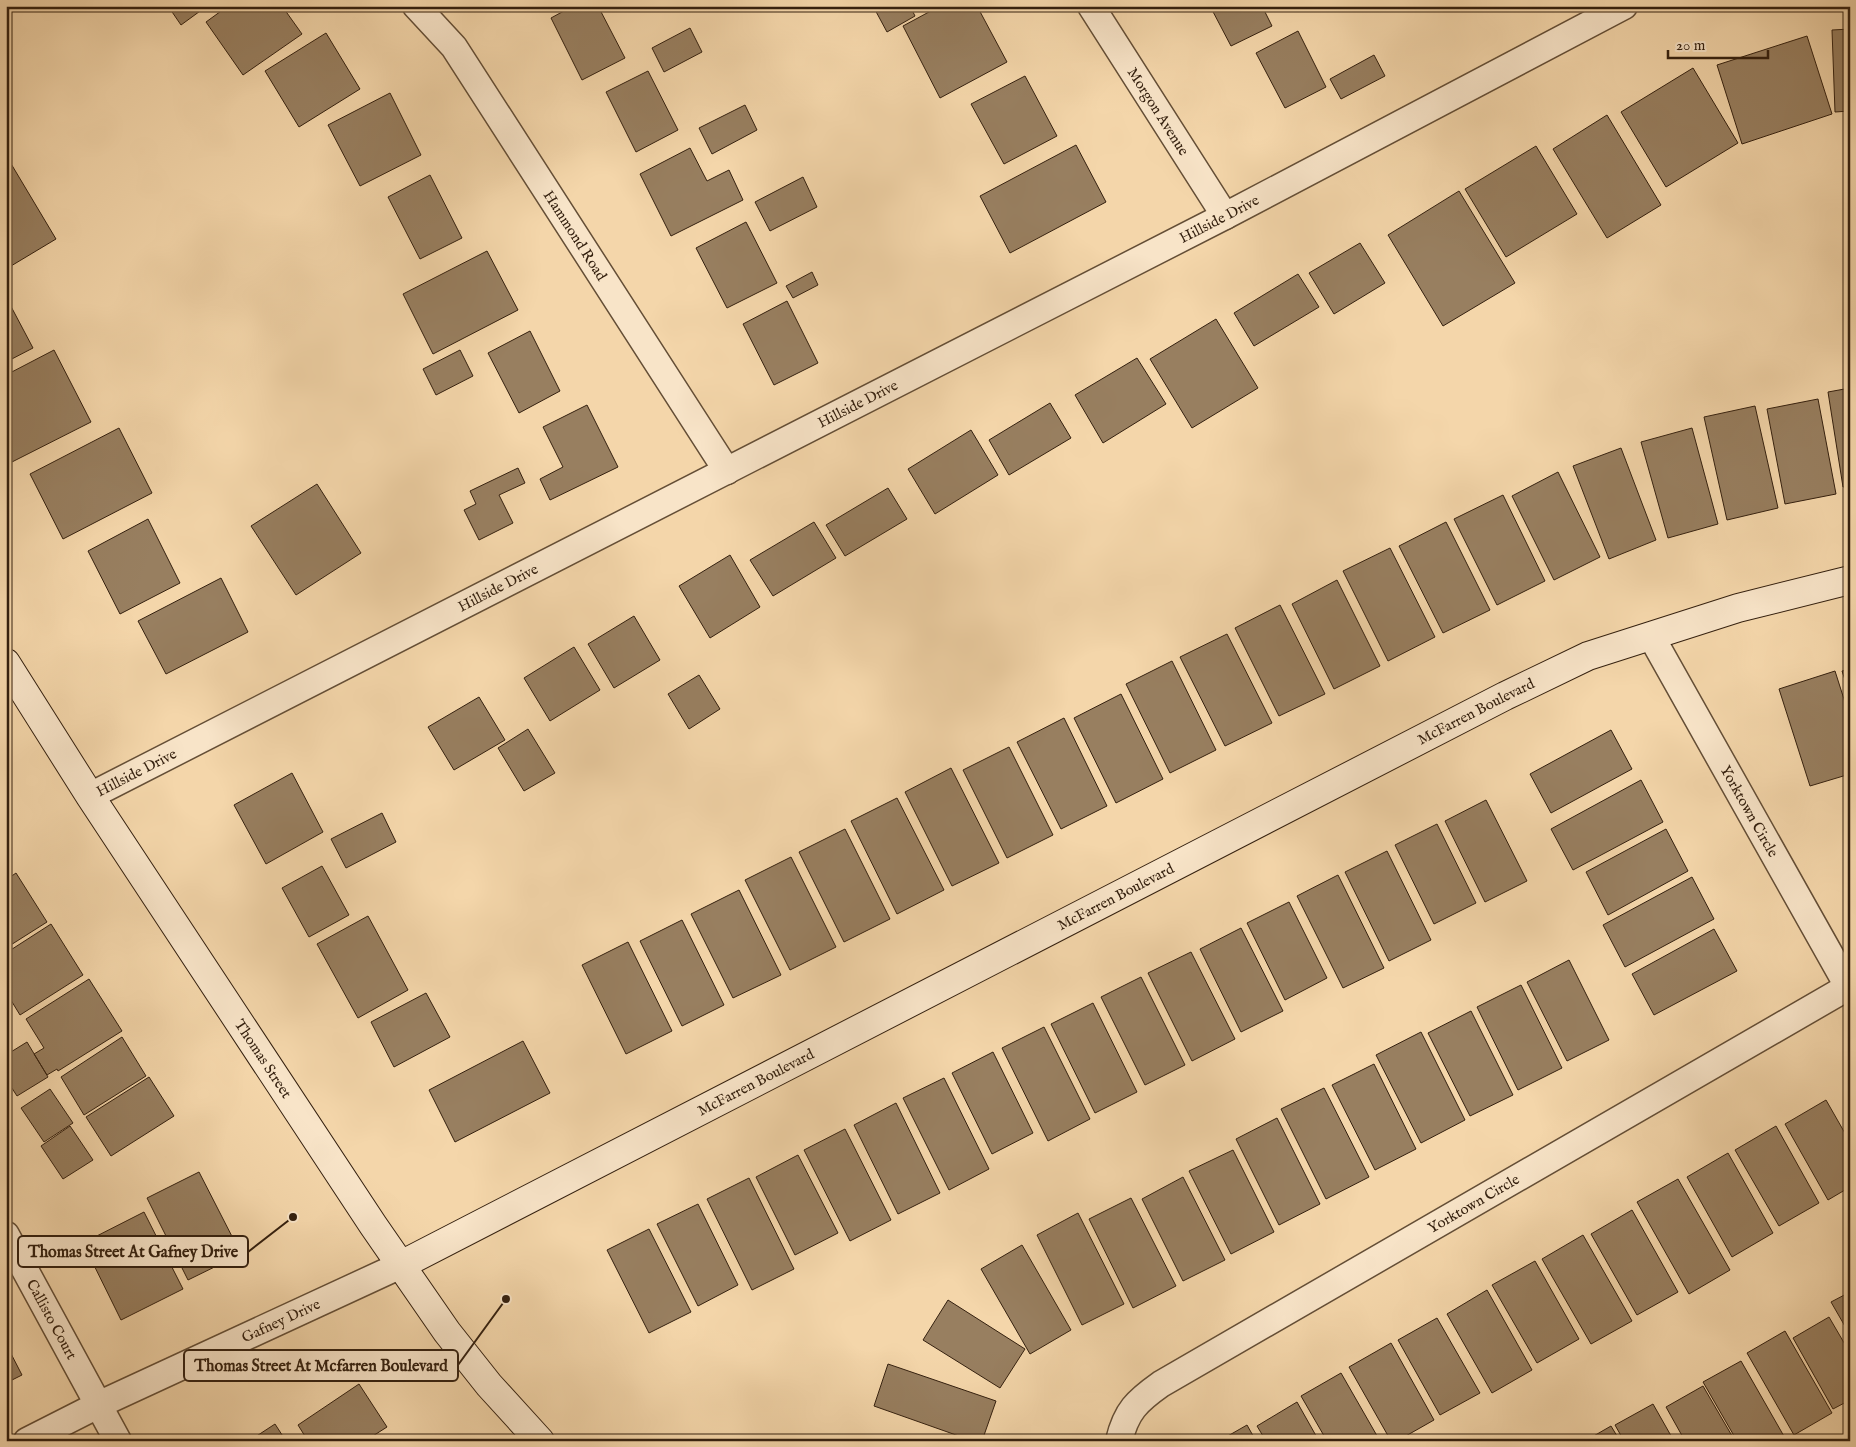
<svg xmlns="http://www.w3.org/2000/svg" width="1856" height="1447" viewBox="0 0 1856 1447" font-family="'IM FELL English',serif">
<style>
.building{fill:#987f60;stroke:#34200f}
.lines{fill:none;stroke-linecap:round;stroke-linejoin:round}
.street-casing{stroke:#644e36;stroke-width:29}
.secondary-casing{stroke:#34200f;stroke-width:30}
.street{stroke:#f8e4c8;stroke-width:26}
.secondary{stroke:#f8e4c8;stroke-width:28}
.labels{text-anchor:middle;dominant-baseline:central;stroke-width:5;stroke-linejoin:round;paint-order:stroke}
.street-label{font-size:15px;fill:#34200f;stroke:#f8e4c8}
.leader{fill:none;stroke:#34200f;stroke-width:2}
.callout-dot{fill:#34200f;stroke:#f8e4c8;stroke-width:2}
.callout{fill:#f8e4c8;stroke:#34200f;stroke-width:2}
.callout-label{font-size:16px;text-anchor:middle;font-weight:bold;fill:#34200f}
</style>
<rect width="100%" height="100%" fill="#f4d6aa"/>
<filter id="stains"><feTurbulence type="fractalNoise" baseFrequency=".004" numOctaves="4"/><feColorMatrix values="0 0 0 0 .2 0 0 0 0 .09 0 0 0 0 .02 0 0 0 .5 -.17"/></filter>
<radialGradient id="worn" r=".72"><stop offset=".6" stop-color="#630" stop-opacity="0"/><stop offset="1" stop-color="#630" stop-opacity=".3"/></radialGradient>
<path class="building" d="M168,6H207L181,25Z
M228,6H282L302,34L243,75L206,22Z
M573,6H598L625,58L582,80L551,18Z
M873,6H910L915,16L887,32Z
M940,6H977L1007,62L940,98L903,26Z
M1210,6H1262L1272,26L1231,46Z
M690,28L702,52L664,72L652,48Z
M1850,29V111L1835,112L1832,30Z
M1298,31L1326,87L1285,108L1256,53Z
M326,33L360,89L299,127L265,71Z
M1807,36L1832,114L1742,144L1717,65Z
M1374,55L1385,76L1341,99L1330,79Z
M1693,68L1738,143L1666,187L1621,112Z
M648,71L678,130L636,152L606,92Z
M1025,76L1057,136L1004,164L971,104Z
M390,93L421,155L360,186L328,125Z
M745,105L757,130L712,154L699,128Z
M1607,115L1661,205L1607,238L1553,149Z
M1076,145L1106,202L1010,253L980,196Z
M1536,146L1577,214L1506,257L1465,189Z
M690,148L707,181L729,170L743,200L671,236L640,174Z
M10,162L56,239L6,269V165Z
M430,175L462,238L420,259L388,197Z
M803,177L817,207L770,231L755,202Z
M1459,191L1515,283L1443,326L1388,235Z
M746,222L777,283L727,308L696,248Z
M1360,243L1385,283L1334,314L1309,273Z
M487,251L518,310L433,354L403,294Z
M812,272L818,285L793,298L786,286Z
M1298,274L1319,307L1254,346L1234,313Z
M6,297L33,348L6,362Z
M787,301L818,363L774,385L743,324Z
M1216,319L1258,388L1192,428L1150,359Z
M530,331L560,391L519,413L488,353Z
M54,350L91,422L6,465V375Z
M460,350L473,376L436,395L423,369Z
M1137,358L1166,404L1103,443L1075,395Z
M1850,388V486L1843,487L1828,392Z
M1818,399L1836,494L1785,504L1767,409Z
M1050,403L1071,438L1009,475L989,440Z
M587,405L618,467L550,500L540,479L563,467L543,427Z
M1755,406L1778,508L1727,520L1704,417Z
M119,428L152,493L63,539L30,474Z
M1692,428L1718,524L1668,538L1641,442Z
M971,430L998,475L935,514L908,469Z
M1621,448L1656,540L1609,559L1573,466Z
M518,468L525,483L499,495L513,523L479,540L464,510L476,504L470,491Z
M1558,472L1600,557L1554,580L1512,496Z
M317,484L361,553L296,595L251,526Z
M888,488L907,519L845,556L826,525Z
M1503,495L1545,581L1497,605L1454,519Z
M148,519L180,583L120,614L88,551Z
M814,522L836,558L773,596L750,560Z
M1446,522L1490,610L1443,633L1399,546Z
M1390,548L1435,637L1388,661L1343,571Z
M730,555L760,607L710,638L679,586Z
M221,578L248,632L166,674L138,621Z
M1337,580L1380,666L1334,689L1292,604Z
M1280,605L1325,694L1279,716L1235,628Z
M634,616L660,660L614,688L588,644Z
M1227,634L1272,723L1225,746L1180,657Z
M574,647L600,690L550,721L524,678Z
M1172,661L1216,750L1170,773L1126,684Z
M1850,669V695L1842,671Z
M1835,671L1850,718V774L1810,786L1779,689Z
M699,675L720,709L689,729L668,694Z
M1121,694L1163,779L1116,803L1074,718Z
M479,697L505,740L454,770L428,727Z
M1064,718L1107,806L1061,829L1017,742Z
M528,729L555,773L524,791L498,748Z
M1611,730L1632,769L1551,813L1530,774Z
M1009,747L1053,835L1007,858L963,770Z
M951,768L999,863L952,886L905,792Z
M292,773L323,832L266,864L234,805Z
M1641,780L1663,822L1573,870L1551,829Z
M897,798L944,890L897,914L851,821Z
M1486,800L1527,881L1485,902L1445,821Z
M382,813L396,842L346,868L331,839Z
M1437,824L1476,903L1434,924L1395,845Z
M845,829L890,919L844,942L799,852Z
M1666,829L1688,871L1608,915L1586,872Z
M1387,851L1431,940L1389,961L1345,872Z
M791,857L836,947L790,970L745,880Z
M322,866L349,915L309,937L282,888Z
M16,873L47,922L6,948V880Z
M1338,875L1384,968L1343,988L1297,896Z
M1692,877L1714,919L1625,967L1603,925Z
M739,890L781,975L733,998L691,914Z
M1289,902L1327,978L1285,1000L1247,923Z
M368,916L408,990L358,1018L317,944Z
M682,920L724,1005L682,1026L640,941Z
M51,924L83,975L20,1015L6,992V953Z
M1241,928L1283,1011L1241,1032L1200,949Z
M1714,929L1737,971L1654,1015L1632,974Z
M628,942L672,1031L626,1054L582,965Z
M1191,952L1235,1039L1192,1061L1148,973Z
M1569,960L1609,1040L1567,1061L1527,982Z
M1141,977L1185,1065L1145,1085L1101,997Z
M89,979L122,1031L58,1071L57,1069L47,1075L34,1054L44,1048L26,1019Z
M1521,985L1562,1068L1518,1090L1477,1007Z
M426,993L450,1037L394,1067L371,1022Z
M1093,1003L1137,1092L1095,1113L1051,1024Z
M1471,1011L1513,1095L1470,1116L1428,1033Z
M1044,1027L1090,1119L1048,1141L1002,1048Z
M1421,1032L1465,1120L1421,1143L1376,1055Z
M122,1037L146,1076L84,1115L61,1077Z
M523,1041L550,1093L455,1142L429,1090Z
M27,1042L48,1077L17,1096L6,1079V1055Z
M993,1052L1033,1133L992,1154L952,1073Z
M1374,1064L1416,1149L1375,1170L1332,1085Z
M149,1077L174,1116L111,1156L86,1117Z
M944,1078L989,1169L949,1190L903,1098Z
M1324,1088L1369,1177L1326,1199L1281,1109Z
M50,1089L73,1123L44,1142L21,1108Z
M1826,1100L1850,1142V1187L1828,1200L1785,1124Z
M896,1103L940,1193L898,1214L854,1125Z
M1277,1118L1320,1204L1279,1225L1236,1139Z
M70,1126L93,1160L63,1179L41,1146Z
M1776,1126L1819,1203L1779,1226L1735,1150Z
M845,1129L891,1220L850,1241L804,1150Z
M1233,1150L1274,1232L1231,1254L1189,1171Z
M1728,1153L1773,1233L1732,1257L1687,1177Z
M798,1155L838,1233L795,1255L756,1177Z
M199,1172L241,1254L188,1280L147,1198Z
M1183,1177L1225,1260L1183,1281L1142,1199Z
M749,1178L794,1269L752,1290L707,1199Z
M1678,1179L1730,1270L1689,1294L1637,1202Z
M1131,1198L1176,1286L1133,1308L1089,1219Z
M698,1204L738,1285L698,1306L657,1224Z
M1632,1210L1678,1292L1637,1315L1591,1234Z
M144,1212L183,1289L121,1320L83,1243Z
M1078,1213L1124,1304L1082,1325L1037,1235Z
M649,1229L691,1312L649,1333L607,1250Z
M1583,1235L1632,1321L1591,1344L1542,1259Z
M1022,1245L1071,1330L1030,1354L981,1269Z
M1535,1261L1579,1339L1537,1363L1492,1285Z
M1487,1290L1532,1370L1492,1393L1447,1314Z
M1850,1292V1335L1831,1302Z
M948,1300L1025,1349L1000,1388L923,1340Z
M1829,1317L1850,1353V1400L1833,1409L1793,1338Z
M1437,1318L1480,1393L1440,1415L1398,1340Z
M1785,1331L1832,1413L1794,1435L1747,1353Z
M1391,1343L1434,1420L1397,1441H1391L1349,1367Z
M6,1344L22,1375L6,1383Z
M1741,1361L1785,1438L1781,1441H1737L1703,1382Z
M888,1364L996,1401L982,1441H973L874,1406Z
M1341,1373L1380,1441H1327L1301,1396Z
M359,1384L387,1427L365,1441H308L298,1425Z
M1703,1386L1735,1441H1685L1666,1407Z
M1297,1402L1319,1441H1266L1257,1426Z
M1653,1404L1674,1441H1624L1615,1425Z
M275,1424L286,1441H249Z
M1247,1425L1256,1441H1219Z
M1611,1426L1620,1441H1585Z"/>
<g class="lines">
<g class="street-casing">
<g id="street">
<path id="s1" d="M416,6L454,47L727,471"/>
<path id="s2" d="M1091,6L1225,216"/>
<path id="s3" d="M1651,636L1850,990"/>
<path id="s4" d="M90,796L1225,216L1624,6"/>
<path id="s5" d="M6,1235L118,1441"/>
<path id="s6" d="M27,1441L98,1405L401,1265"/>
<path id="s7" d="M1119,1441C1126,1411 1137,1401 1161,1384L1848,987"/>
</g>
</g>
<g class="secondary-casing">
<g id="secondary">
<path id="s8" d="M6,663L90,796L373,1225L447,1332L489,1385L540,1441"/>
<path id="s9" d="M401,1265L1505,696L1588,656L1738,608L1850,580"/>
</g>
</g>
<use href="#street" class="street"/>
<use href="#secondary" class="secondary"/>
</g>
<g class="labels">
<g class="street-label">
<text stroke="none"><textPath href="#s2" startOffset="125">Morgon Avenue</textPath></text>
<text stroke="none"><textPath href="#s4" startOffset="1268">Hillside Drive</textPath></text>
<text stroke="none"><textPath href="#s1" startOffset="280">Hammond Road</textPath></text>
<text stroke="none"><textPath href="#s4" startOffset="862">Hillside Drive</textPath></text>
<text stroke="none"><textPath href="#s4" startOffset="458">Hillside Drive</textPath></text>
<text stroke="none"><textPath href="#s9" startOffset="1209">McFarren Boulevard</textPath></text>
<text stroke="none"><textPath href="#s4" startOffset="52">Hillside Drive</textPath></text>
<text stroke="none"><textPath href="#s3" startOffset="201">Yorktown Circle</textPath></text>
<text stroke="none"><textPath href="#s9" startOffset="804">McFarren Boulevard</textPath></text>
<text stroke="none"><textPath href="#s8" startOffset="472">Thomas Street</textPath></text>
<text stroke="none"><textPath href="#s9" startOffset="399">McFarren Boulevard</textPath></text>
<text stroke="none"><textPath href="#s7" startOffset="434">Yorktown Circle</textPath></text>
<text stroke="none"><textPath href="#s5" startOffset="96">Callisto Court</textPath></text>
<text stroke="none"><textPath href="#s6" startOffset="281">Gafney Drive</textPath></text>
</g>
</g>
<path class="leader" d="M293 1217L248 1252M506 1299L458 1365"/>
<g class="callout-dot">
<circle cx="293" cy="1217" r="5"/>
<circle cx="506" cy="1299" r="5"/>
</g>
<g class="callout">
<rect x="18" y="1236" width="230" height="31" rx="5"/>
<rect x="184" y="1350" width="274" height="31" rx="5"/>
</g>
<g class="callout-label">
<text x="133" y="1257">Thomas Street At Gafney Drive</text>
<text x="321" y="1371">Thomas Street At Mcfarren Boulevard</text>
</g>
<rect width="1856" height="1447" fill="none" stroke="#f4d6aa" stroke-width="25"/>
<rect x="8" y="8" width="1841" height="1432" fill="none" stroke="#34200f" stroke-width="2.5"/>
<rect x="12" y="12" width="1831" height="1422" fill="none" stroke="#34200f"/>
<path d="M1668 50v8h100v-8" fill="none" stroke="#34200f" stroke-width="2.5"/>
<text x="1676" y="50" font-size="15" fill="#34200f" stroke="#f8e4c8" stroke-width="4" paint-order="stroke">20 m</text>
<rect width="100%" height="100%" filter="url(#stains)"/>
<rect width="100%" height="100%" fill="url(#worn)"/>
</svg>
